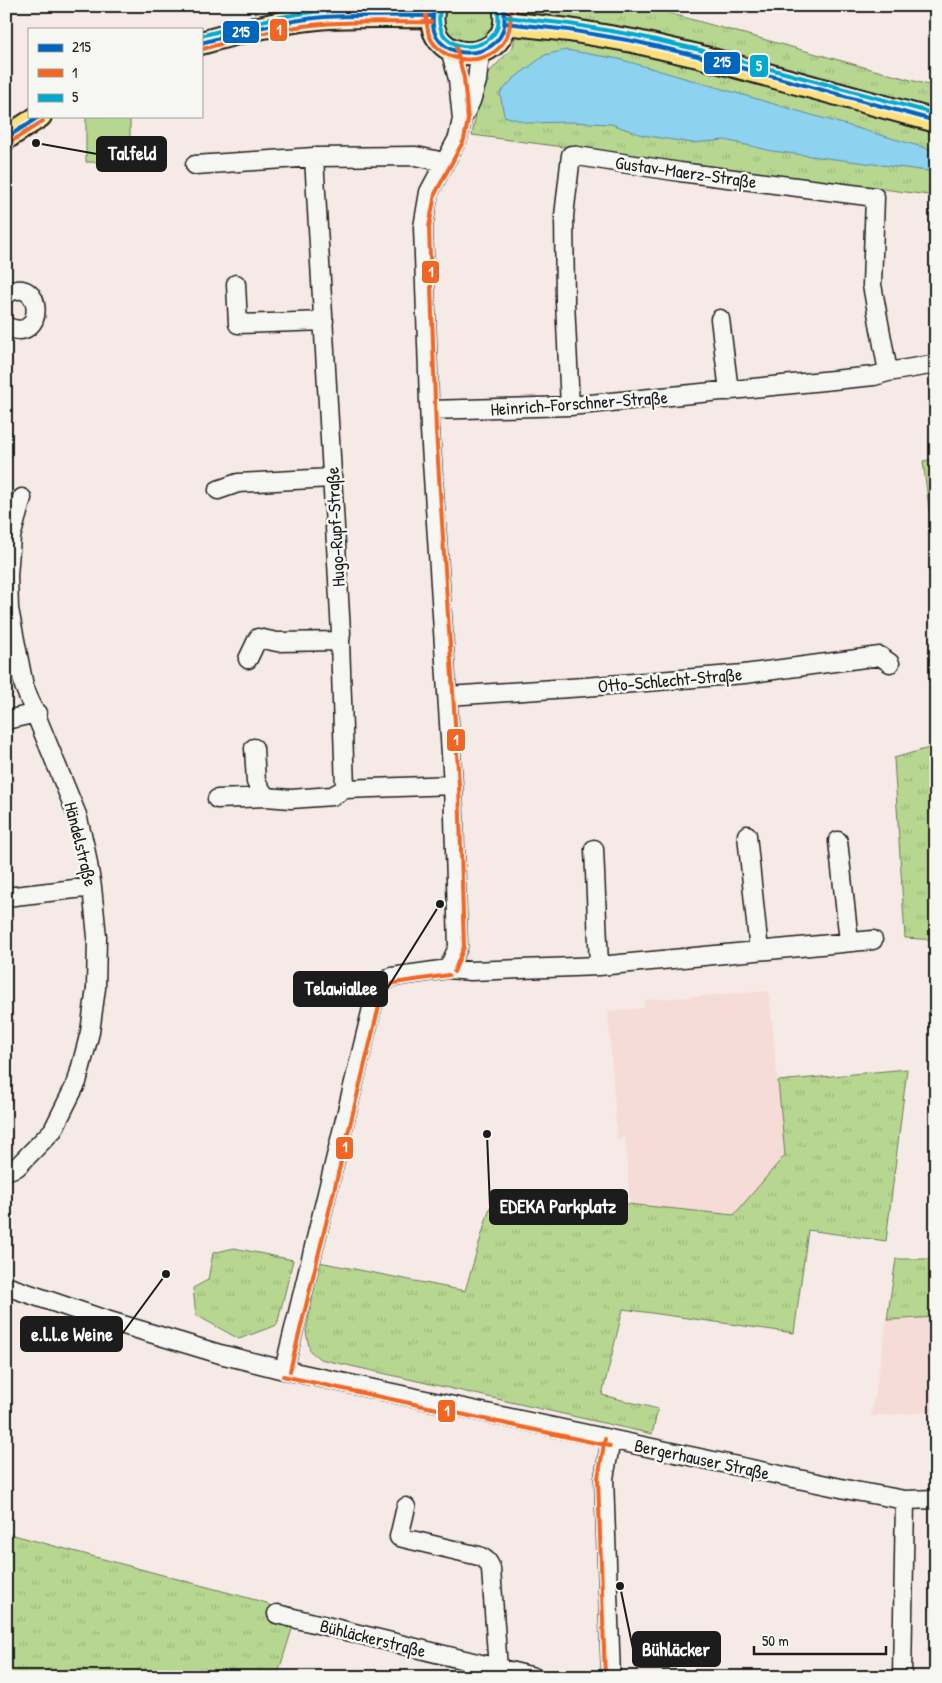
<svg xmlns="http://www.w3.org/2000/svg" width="942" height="1683" viewBox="0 0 942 1683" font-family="'Patrick Hand',sans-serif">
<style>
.built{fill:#f6dcd7}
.grass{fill:url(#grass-tufts);stroke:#6a7a56}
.green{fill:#b7d791;stroke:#6a7a56}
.water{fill:#8dd2ef;stroke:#60899b}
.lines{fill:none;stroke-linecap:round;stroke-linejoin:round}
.minor-casing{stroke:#1c1c1c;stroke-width:21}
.major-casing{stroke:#1c1c1c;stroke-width:26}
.minor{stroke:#f6f6f2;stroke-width:18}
.major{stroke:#fce080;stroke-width:22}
.bus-1-casing{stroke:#f6f6f2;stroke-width:8}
.bus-2-casing{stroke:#f6f6f2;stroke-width:8}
.bus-3-casing{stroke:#f6f6f2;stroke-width:8}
.bus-1{stroke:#0065bd;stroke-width:4}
.bus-2{stroke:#f26522;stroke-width:4}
.bus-3{stroke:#00a9ce;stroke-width:4}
.labels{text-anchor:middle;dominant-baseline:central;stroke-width:5;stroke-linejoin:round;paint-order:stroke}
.street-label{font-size:18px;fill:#1c1c1c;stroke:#f6f6f2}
.leader{fill:none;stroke:#1c1c1c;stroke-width:2}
.callout-dot{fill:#1c1c1c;stroke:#f6f6f2;stroke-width:2}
.callout{fill:#1c1c1c;stroke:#1c1c1c;stroke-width:2}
.callout-label{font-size:19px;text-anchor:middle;font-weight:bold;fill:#fff}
.line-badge{stroke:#f6f6f2;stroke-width:2}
.badge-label{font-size:14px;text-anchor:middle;font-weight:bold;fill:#fff}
</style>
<defs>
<pattern id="grass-tufts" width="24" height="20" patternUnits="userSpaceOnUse" patternTransform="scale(1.25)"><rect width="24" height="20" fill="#b7d791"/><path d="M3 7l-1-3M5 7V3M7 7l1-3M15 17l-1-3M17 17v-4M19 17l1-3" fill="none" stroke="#9db87c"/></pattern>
</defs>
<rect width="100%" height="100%" fill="#f6eae6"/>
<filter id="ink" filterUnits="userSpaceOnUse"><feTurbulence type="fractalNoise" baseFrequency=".02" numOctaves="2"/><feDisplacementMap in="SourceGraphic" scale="10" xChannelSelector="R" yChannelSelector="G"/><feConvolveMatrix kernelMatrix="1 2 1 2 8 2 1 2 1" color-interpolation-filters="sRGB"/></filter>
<g filter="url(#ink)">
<path class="built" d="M769,991L785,1155L734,1215L630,1204L625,1138L617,1139L608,1011L644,1008V1000Z
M936,1317V1412L871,1416L887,1320Z"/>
<path class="grass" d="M445,6H494L495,27L477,44L453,39L443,25Z
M521,6H643L936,87V196L472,135L483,79L513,47Z
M936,459V563L923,461Z
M936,746V940L905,938L894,758Z
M907,1069L886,1241L808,1230L794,1333L623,1309L602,1395L658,1409L652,1434L320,1359L310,1351L306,1332L319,1262L465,1291L490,1207L618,1203L734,1215L785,1155L778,1081Z
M234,1248L293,1260L277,1325L239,1339L196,1315L193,1288L208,1280L213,1253Z
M896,1259H936V1317L887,1320Z
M6,1533L267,1603L292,1629L277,1677L222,1675L221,1677H6Z"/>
<path class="green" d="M86,116H130V163L86,162Z"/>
<path class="water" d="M566,50L619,59L936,151V172L772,151L725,140L692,143L642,135L611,124L570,122L528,123L504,116L500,93L513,79L545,55Z"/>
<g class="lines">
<g class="minor-casing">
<path id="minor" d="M450,49L458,79L462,119
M444,162L416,156L314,157L341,633L340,641L345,789L453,785
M195,165L314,157
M236,284L238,324L324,321
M6,294C45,272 46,347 6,326
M720,319L729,391
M570,406L565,302L564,216L571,155L680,172L875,197L872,285L888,372
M430,410L570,406L874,376L888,372L936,364
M218,490L238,483L331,478
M248,659L258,638L277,642L340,641
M448,696L584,687L744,674L880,656L890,663
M6,720L37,713
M254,748L256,782L266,797L291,799L332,796L345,789
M217,799L266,797
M747,835L759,951
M838,841L849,941
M594,849L599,966
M6,897L92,887
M448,969L458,947L453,785L430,430L423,227L429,192L458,138L462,119L471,101L477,81L480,53
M6,1171L17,1167L53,1130L77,1082L90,1032L96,988L97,937L92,887L85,847L77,815L24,686L9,609L8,576L11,537L22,498
M6,1286L100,1318L220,1354L284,1370L855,1491L905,1500L936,1499
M284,1370L374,1000L381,984L392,977L448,969L471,971L599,966L873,940
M611,1440L604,1478L611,1677
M406,1507L399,1537L479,1556C486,1559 489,1562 491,1569L498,1669
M277,1614L534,1677
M902,1677L905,1500"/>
</g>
<g class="major-casing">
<path id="major" d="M434,6C419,70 518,68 504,6
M505,23L569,30L633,41L698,56L936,121
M201,43C236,33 273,23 309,19C350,14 391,17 431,16
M6,138L40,116"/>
</g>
<use href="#minor" class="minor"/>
<use href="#major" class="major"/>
<g class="bus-1-casing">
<path id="bus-1" d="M434,6C434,12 432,20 433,26C438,62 498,61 504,26C505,20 504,12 504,6
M505,23L569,30L633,41L698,56L936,121
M201,43C242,32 282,21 324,17C360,15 395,16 431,16
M6,138L40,116"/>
</g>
<g class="bus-2-casing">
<path id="bus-2" d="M426,16C427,22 427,29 429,35C440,64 486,68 503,43C511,32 511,19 510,6
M203,49C242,38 282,27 323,24C359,21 395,23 431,22
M9,143L43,121
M454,972L464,947L459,785L436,430L429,227L435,194L464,140L468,120L464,78L456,47
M290,1371L380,1002L386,988L394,983L449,975
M283,1376L610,1446
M605,1677L598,1478L605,1439"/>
</g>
<g class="bus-3-casing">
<path id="bus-3" d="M440,6C440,12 438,20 440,26C446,54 490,52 498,26C499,20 498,12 498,6
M506,17L570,24L634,35L700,50L936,114
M201,36C241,25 281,15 322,11C358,8 395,10 431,10"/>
</g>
<use href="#bus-1" class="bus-1"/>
<use href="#bus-2" class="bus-2"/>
<use href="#bus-3" class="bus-3"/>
</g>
</g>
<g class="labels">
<g class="street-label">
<text transform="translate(686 172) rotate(8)">Gustav-Maerz-Straße</text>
<text transform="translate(579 403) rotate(-4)">Heinrich-Forschner-Straße</text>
<text transform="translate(335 527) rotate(-93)">Hugo-Rupf-Straße</text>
<text transform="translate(670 680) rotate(-5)">Otto-Schlecht-Straße</text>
<text transform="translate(81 844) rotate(76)">Händelstraße</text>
<text transform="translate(702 1459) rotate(12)">Bergerhauser Straße</text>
<text transform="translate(373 1638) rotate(14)">Bühläckerstraße</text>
</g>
</g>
<path class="leader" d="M36 143L97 154M440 904L387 989M487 1134L490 1207M166 1274L122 1334M620 1586L633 1649"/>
<g class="callout-dot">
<circle cx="36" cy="143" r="5"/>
<circle cx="440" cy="904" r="5"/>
<circle cx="487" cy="1134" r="5"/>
<circle cx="166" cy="1274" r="5"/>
<circle cx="620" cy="1586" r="5"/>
</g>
<g class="callout">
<rect x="97" y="137" width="69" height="34" rx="5"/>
<rect x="294" y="972" width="93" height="34" rx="5"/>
<rect x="490" y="1190" width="137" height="34" rx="5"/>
<rect x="21" y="1317" width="101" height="34" rx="5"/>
<rect x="633" y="1632" width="87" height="34" rx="5"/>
</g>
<g class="callout-label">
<text x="132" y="160">Talfeld</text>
<text x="341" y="995">Telawiallee</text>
<text x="558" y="1213">EDEKA Parkplatz</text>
<text x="72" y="1341">e.l.l.e Weine</text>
<text x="676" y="1656">Bühläcker</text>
</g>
<g class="line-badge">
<rect x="269" y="18" width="19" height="24" rx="5" fill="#f26522"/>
<rect x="222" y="20" width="38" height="24" rx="5" fill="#0065bd"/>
<rect x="703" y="51" width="38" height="24" rx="5" fill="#0065bd"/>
<rect x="749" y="54" width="20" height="24" rx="5" fill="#00a9ce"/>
<rect x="421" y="260" width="19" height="24" rx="5" fill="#f26522"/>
<rect x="446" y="728" width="20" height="24" rx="5" fill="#f26522"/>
<rect x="335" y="1136" width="19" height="24" rx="5" fill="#f26522"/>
<rect x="437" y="1399" width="19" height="24" rx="5" fill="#f26522"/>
</g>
<g class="badge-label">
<text x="279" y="35">1</text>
<text x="241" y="37">215</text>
<text x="722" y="67">215</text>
<text x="759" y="71">5</text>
<text x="431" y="277">1</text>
<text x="456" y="745">1</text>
<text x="345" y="1152">1</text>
<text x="447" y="1416">1</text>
</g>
<rect width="942" height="1683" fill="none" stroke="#f6f6f2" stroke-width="25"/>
<rect x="12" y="12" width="917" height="1658" fill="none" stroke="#1c1c1c" stroke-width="2" filter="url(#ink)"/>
<rect x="28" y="28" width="175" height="90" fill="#f6f6f2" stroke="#9f9f9c"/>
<rect x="38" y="44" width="25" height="8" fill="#0065bd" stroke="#9f9f9c"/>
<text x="72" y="52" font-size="15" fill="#1c1c1c">215</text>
<rect x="38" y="69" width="25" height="8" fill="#f26522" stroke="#9f9f9c"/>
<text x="72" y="78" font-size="15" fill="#1c1c1c">1</text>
<rect x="38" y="94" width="25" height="8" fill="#00a9ce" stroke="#9f9f9c"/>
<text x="72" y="102" font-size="15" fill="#1c1c1c">5</text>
<path d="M754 1646v8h132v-8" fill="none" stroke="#1c1c1c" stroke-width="2.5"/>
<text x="762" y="1646" font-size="15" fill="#1c1c1c" stroke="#f6f6f2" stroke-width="4" paint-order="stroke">50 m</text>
</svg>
